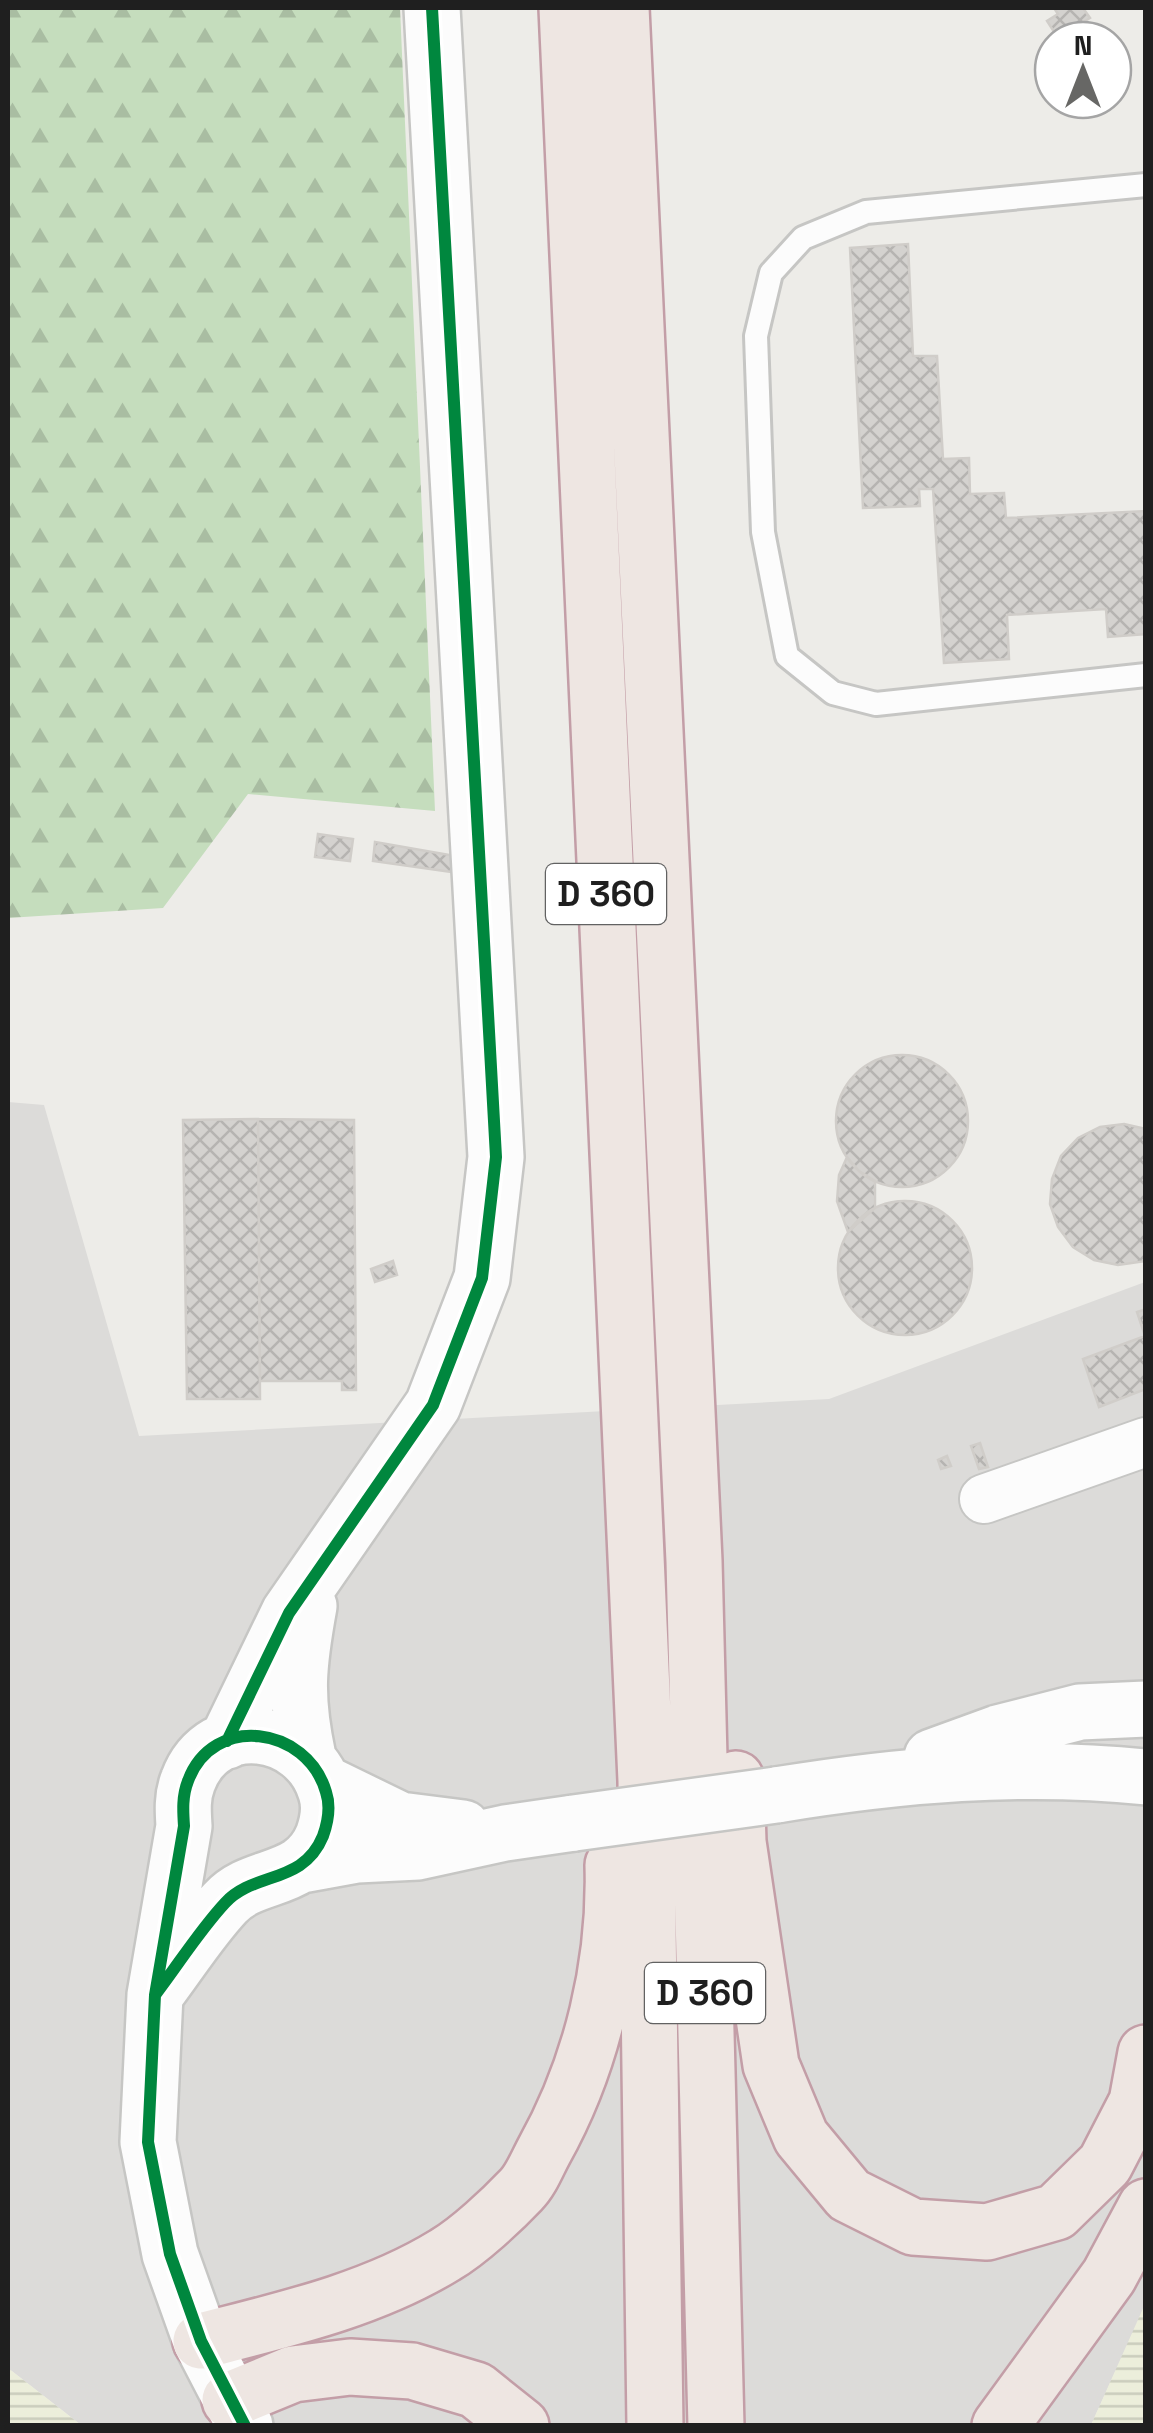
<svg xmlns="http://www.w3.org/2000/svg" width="1153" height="2433" viewBox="0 0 1153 2433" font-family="'Space Grotesk',sans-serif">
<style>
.residential{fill:#dcdbd9}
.farmland{fill:url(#farmland-rules)}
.forest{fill:url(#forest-firs)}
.building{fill:url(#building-cross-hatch);stroke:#d0cdc9;stroke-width:2.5}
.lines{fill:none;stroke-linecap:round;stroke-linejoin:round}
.service-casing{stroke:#c6c6c4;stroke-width:28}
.minor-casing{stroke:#c6c6c4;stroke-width:52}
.tertiary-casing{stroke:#c6c6c4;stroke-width:60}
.trunk-casing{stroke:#c39ea7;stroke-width:60}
.service{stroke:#fcfcfc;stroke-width:22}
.minor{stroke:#fcfcfc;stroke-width:48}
.tertiary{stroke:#fcfcfc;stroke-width:55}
.trunk{stroke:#eee6e2;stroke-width:55}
.tertiary-bridge-casing{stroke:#c6c6c4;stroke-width:60;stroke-linecap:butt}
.tertiary-bridge{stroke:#fcfcfc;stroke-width:55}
.cycleway-casing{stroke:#fff;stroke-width:19}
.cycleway{stroke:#00873e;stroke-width:12}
.labels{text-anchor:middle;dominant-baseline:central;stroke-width:8;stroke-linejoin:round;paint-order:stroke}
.shield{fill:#fff;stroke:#626262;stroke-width:2.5}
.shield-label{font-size:35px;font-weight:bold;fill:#1f1f1f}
</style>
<defs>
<pattern id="farmland-rules" width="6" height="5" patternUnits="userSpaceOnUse" patternTransform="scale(2.5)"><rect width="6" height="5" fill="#eceedb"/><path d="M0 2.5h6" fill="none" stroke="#caccbc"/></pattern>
<pattern id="forest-firs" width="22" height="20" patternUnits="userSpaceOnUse" patternTransform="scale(2.5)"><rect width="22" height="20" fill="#c5ddbd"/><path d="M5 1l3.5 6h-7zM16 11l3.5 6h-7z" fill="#a9bda2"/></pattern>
<pattern id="building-cross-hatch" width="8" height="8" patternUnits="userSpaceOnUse" patternTransform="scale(2.5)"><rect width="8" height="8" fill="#d4d2cf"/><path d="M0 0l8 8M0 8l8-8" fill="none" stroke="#b6b4b1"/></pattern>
</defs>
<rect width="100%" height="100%" fill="#edece8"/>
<path class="residential" d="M8,1102L44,1105L139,1436L829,1399L1145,1282L1146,2304L1091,2425H81L8,2368Z"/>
<path class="farmland" d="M1145,2304V2425H1091Z
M8,2368L81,2425H8Z"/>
<path class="forest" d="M8,8H400L435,811L248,794L163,908L8,918Z"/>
<path class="building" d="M1054,8H1083L1090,18L1058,38L1047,21L1058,14Z
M908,244L913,356H937L943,459L969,458L970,494L1004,493L1006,518L1146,511V634L1108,637L1106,609L1007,615L1009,659L944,663L933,489H919L920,506L863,508L850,248Z
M318,834L353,839L350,861L315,857Z
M375,842L461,857L459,873L373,861Z
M836 1121a66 66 0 1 1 132 0a66 66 0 1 1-132 0Z
M258,1119L354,1120L356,1390H342V1381H260Z
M258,1119L260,1399H187L183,1120Z
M1124,1124L1146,1129V1261L1118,1265L1094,1260L1073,1247L1058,1227L1050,1204L1052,1179L1061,1156L1078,1138L1100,1127Z
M847,1157L859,1171L875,1181V1208L848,1232L837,1201L839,1175Z
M838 1268a67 67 0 1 1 134 0a67 67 0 1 1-134 0Z
M393,1261L397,1275L375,1282L371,1269Z
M1146,1309V1389L1099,1407L1083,1359L1145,1336L1137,1312Z
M980,1443L988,1467L979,1469L971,1446Z
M947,1456L951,1466L941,1469L938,1460Z"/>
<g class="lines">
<g class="service-casing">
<path id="service" d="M1146,185L866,212L803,238L771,273L756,336L763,532L787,656L833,693L876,704L1146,675"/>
</g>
<g class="minor-casing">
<path id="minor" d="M984,1499L1146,1442"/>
</g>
<g class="tertiary-casing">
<path id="tertiary" d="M227,1741L289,1613L433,1405L482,1278L496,1157L432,8
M308,1757C295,1697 298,1666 309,1606
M932,1757L998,1733L1080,1712L1146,1709
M324,1783L400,1820L463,1828
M776,1795C899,1775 1021,1764 1146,1777
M302,1865L357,1855L418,1852L505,1833L574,1823
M155,1995C178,1965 199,1931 225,1903C254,1871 303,1885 323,1836C328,1822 331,1807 326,1792C307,1726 213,1713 188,1781C182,1796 183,1811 184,1826L155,1995L148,2142L170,2254L201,2341L245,2426"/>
</g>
<g class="trunk-casing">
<path id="trunk" d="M567,8L646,1781L655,2426
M621,8L694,1561L716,2426
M736,1779L738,1842L771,2065L801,2137L849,2195L913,2227L987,2232L1056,2212L1105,2164L1137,2102L1146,2053
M201,2341C283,2320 372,2300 445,2255C469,2241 502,2210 521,2190C531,2180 537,2164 544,2151C592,2065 616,1963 613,1865
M230,2400L293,2374L350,2367L412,2371L476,2390L521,2426
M1000,2426L1109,2276L1146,2207"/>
</g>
<use href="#service" class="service"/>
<use href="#minor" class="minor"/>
<use href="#tertiary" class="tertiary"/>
<use href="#trunk" class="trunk"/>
<g class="tertiary-bridge-casing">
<path id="tertiary-bridge" d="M574,1823L776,1795"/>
</g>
<use href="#tertiary-bridge" class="tertiary-bridge"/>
<g class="cycleway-casing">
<path id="cycleway" d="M227,1741L289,1613L433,1405L482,1278L496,1157L432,8
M155,1995C178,1965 199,1931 225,1903C254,1871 303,1885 323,1836C328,1822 331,1807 326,1792C307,1726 213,1713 188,1781C182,1796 183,1811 184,1826L155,1995L148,2142L170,2254L201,2341L245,2426"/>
</g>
<use href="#cycleway" class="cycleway"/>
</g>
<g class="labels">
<g class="shield">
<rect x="546" y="864" width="120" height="60" rx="8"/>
<rect x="645" y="1963" width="120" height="60" rx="8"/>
</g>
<g class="shield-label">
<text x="606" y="894">D 360</text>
<text x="705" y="1993">D 360</text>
</g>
</g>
<rect width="1153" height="2433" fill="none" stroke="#1f1f1f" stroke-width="20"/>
<g transform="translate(1083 70)"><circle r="48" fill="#ffffff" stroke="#a5a5a5" stroke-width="2.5"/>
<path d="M0-8L18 38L0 25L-18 38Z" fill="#676765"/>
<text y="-15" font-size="28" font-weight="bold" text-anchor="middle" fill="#1f1f1f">N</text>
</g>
</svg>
